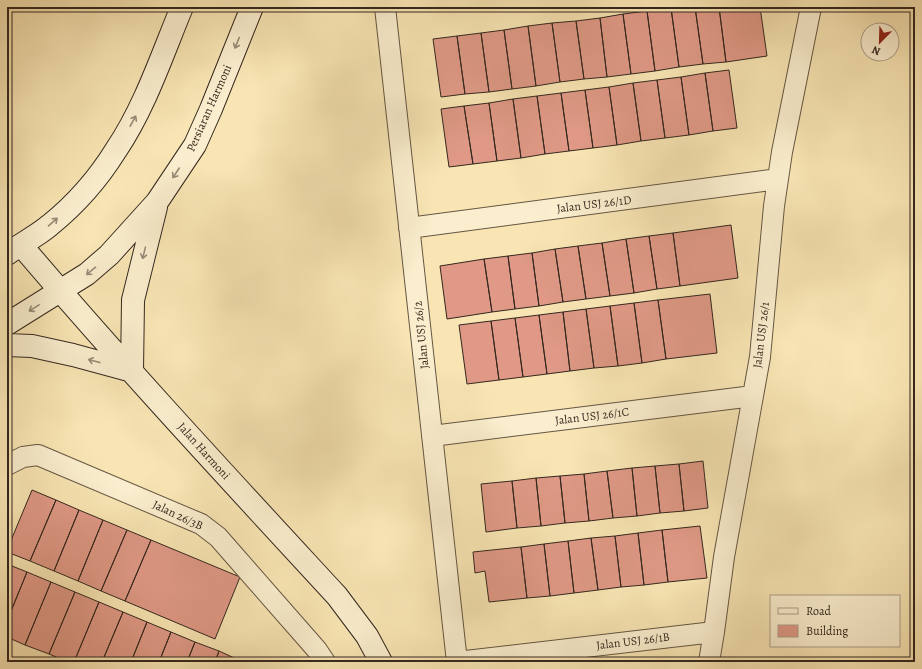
<svg xmlns="http://www.w3.org/2000/svg" width="922" height="669" viewBox="0 0 922 669" font-family="Alegreya,serif">
<style>
.building{fill:#df9986;stroke:#34271e}
.lines{fill:none;stroke-linecap:round;stroke-linejoin:round}
.street-casing{stroke:#655643;stroke-width:22}
.secondary-casing{stroke:#34271e;stroke-width:24}
.street{stroke:#faeece;stroke-width:20}
.secondary{stroke:#faeece;stroke-width:22}
.oneway{stroke:#978a76}
.labels{text-anchor:middle;dominant-baseline:central;stroke-width:4;stroke-linejoin:round;paint-order:stroke}
.street-label{font-size:12px;fill:#34271e;stroke:#faeece}
</style>
<rect width="100%" height="100%" fill="#f8e5b3"/>
<filter id="stains"><feTurbulence type="fractalNoise" baseFrequency=".005" numOctaves="4"/><feColorMatrix values="0 0 0 0 .2 0 0 0 0 .09 0 0 0 0 .02 0 0 0 .5 -.17"/></filter>
<radialGradient id="worn" r=".72"><stop offset=".6" stop-color="#630" stop-opacity="0"/><stop offset="1" stop-color="#630" stop-opacity=".3"/></radialGradient>
<path class="building" d="M683,7H695L703,64L679,67L671,8Z
M695,7H719L726,62L703,64Z
M719,7H760L767,56L726,62Z
M671,8L679,67L655,71L647,11Z
M647,11L655,71L631,74L623,14Z
M623,14L631,74L607,77L600,18Z
M600,18L607,77L584,79L576,21Z
M576,21L584,79L560,82L552,23Z
M552,23L560,82L536,86L528,26Z
M528,26L536,86L512,89L504,30Z
M504,30L512,89L489,92L481,33Z
M481,33L489,92L465,94L457,36Z
M457,36L465,94L441,97L433,39Z
M729,70L737,128L713,131L705,73Z
M705,73L713,131L689,135L681,77Z
M681,77L689,135L665,138L657,80Z
M657,80L665,138L641,141L633,83Z
M633,83L641,141L617,145L609,87Z
M609,87L617,145L593,148L585,90Z
M585,90L593,148L569,151L561,93Z
M561,93L569,151L545,154L537,96Z
M537,96L545,154L521,158L513,99Z
M513,99L521,158L497,161L489,103Z
M489,103L497,161L473,164L464,106Z
M464,106L473,164L449,167L441,109Z
M731,225L738,278L680,286L673,233Z
M673,233L680,286L657,289L649,236Z
M649,236L657,289L634,293L626,239Z
M626,239L634,293L610,296L602,243Z
M602,243L610,296L586,299L578,246Z
M578,246L586,299L563,302L555,249Z
M555,249L563,302L539,306L532,253Z
M532,253L539,306L515,309L508,256Z
M508,256L515,309L492,312L484,259Z
M484,259L492,312L447,319L440,266Z
M710,294L717,353L666,359L658,300Z
M658,300L666,359L642,363L634,303Z
M634,303L642,363L618,366L610,306Z
M610,306L618,366L594,368L586,309Z
M586,309L594,368L570,371L563,312Z
M563,312L570,371L547,374L539,315Z
M539,315L547,374L523,377L515,318Z
M515,318L523,377L499,380L491,321Z
M491,321L499,380L467,384L459,325Z
M703,461L708,508L684,511L679,464Z
M679,464L684,511L660,513L655,466Z
M655,466L660,513L637,516L632,468Z
M632,468L637,516L613,518L607,471Z
M607,471L613,518L589,521L584,474Z
M584,474L589,521L565,523L560,476Z
M560,476L565,523L541,526L536,478Z
M536,478L541,526L517,528L512,481Z
M512,481L517,528L486,532L481,484Z
M32,490L56,500L30,561L7,552V550Z
M56,500L79,510L54,571L30,561Z
M79,510L103,520L78,581L54,571Z
M103,520L127,530L101,591L78,581Z
M700,526L707,578L668,582L662,530Z
M127,530L151,540L125,601L101,591Z
M662,530L668,582L644,585L638,533Z
M638,533L644,585L621,587L615,536Z
M615,536L621,587L598,590L591,538Z
M591,538L598,590L574,593L568,541Z
M151,540L240,577L215,639L125,601Z
M568,541L574,593L550,596L544,544Z
M544,544L550,596L527,598L521,547Z
M521,547L527,598L489,602L485,571L475,573L473,552Z
M7,564L27,572L7,621Z
M27,572L51,582L25,645L7,637V621Z
M51,582L75,592L49,654L25,645Z
M75,592L99,602L74,662H68L49,654Z
M99,602L123,612L102,662H74Z
M123,612L147,622L131,662H102Z
M147,622L171,632L159,662H131Z
M171,632L195,642L187,662H159Z
M195,642L219,651L215,662H187Z
M219,651L243,662H215Z"/>
<g class="lines">
<g class="street-casing">
<path id="street" d="M385,7L457,662
M409,228L778,179
M432,436L753,396
M7,465L23,457L38,455L201,524L218,537L317,650L325,662
M457,662L714,632
M709,662L714,632L724,557L760,357L774,206L782,152L811,7"/>
</g>
<g class="secondary-casing">
<path id="secondary" d="M21,245C123,365 230,480 337,596L367,636L381,662
M7,254C21,244 37,236 50,225C76,204 98,179 116,150C145,107 162,55 182,7
M7,324L87,274L109,255L157,202L195,145L211,109L252,7
M7,345L32,346L73,355L132,371
M132,371L133,300L156,207"/>
</g>
<use href="#street" class="street"/>
<use href="#secondary" class="secondary"/>
</g>
<defs><path id="oneway-shaft" d="M-6 0H5M1.5-3L5.5 0L1.5 3" fill="none" stroke-width="1.6" stroke-linecap="round" stroke-linejoin="round"/></defs>
<g class="oneway">
<use href="#oneway-shaft" transform="translate(237 43) rotate(112)"/>
<use href="#oneway-shaft" transform="translate(133 121) rotate(-61)"/>
<use href="#oneway-shaft" transform="translate(176 173) rotate(123)"/>
<use href="#oneway-shaft" transform="translate(53 222) rotate(-41)"/>
<use href="#oneway-shaft" transform="translate(144 253) rotate(104)"/>
<use href="#oneway-shaft" transform="translate(91 271) rotate(140)"/>
<use href="#oneway-shaft" transform="translate(34 308) rotate(149)"/>
<use href="#oneway-shaft" transform="translate(94 361) rotate(-165)"/>
</g>
<g class="labels">
<g class="street-label">
<text transform="translate(209 108) rotate(-66)">Persiaran Harmoni</text>
<text transform="translate(594 204) rotate(-7)">Jalan USJ 26/1D</text>
<text transform="translate(421 335) rotate(-96)">Jalan USJ 26/2</text>
<text transform="translate(761 335) rotate(-83)">Jalan USJ 26/1</text>
<text transform="translate(592 416) rotate(-7)">Jalan USJ 26/1C</text>
<text transform="translate(204 451) rotate(48)">Jalan Harmoni</text>
<text transform="translate(178 515) rotate(25)">Jalan 26/3B</text>
<text transform="translate(633 641) rotate(-7)">Jalan USJ 26/1B</text>
</g>
</g>
<rect width="922" height="669" fill="none" stroke="#f8e5b3" stroke-width="24"/>
<rect x="8" y="8" width="906" height="653" fill="none" stroke="#34271e" stroke-width="2"/>
<rect x="12" y="12" width="898" height="645" fill="none" stroke="#34271e"/>
<rect x="770" y="595" width="130" height="52" fill="#faeece" stroke="#ab9e88"/>
<rect x="778" y="608" width="20" height="6" fill="#faeece" stroke="#ab9e88"/>
<text x="806" y="615" font-size="12" fill="#34271e">Road</text>
<rect x="778" y="625" width="20" height="12" fill="#df9986" stroke="#ab9e88"/>
<text x="806" y="635" font-size="12" fill="#34271e">Building</text>
<g transform="translate(880 42) rotate(203)"><circle r="19" fill="#faeece" stroke="#ab9e88"/>
<path d="M0-3L7 15L0 10L-7 15Z" fill="#8f2418"/>
<text y="-6" font-size="11" font-weight="bold" text-anchor="middle" fill="#34271e">N</text>
</g>
<rect width="100%" height="100%" filter="url(#stains)"/>
<rect width="100%" height="100%" fill="url(#worn)"/>
</svg>
